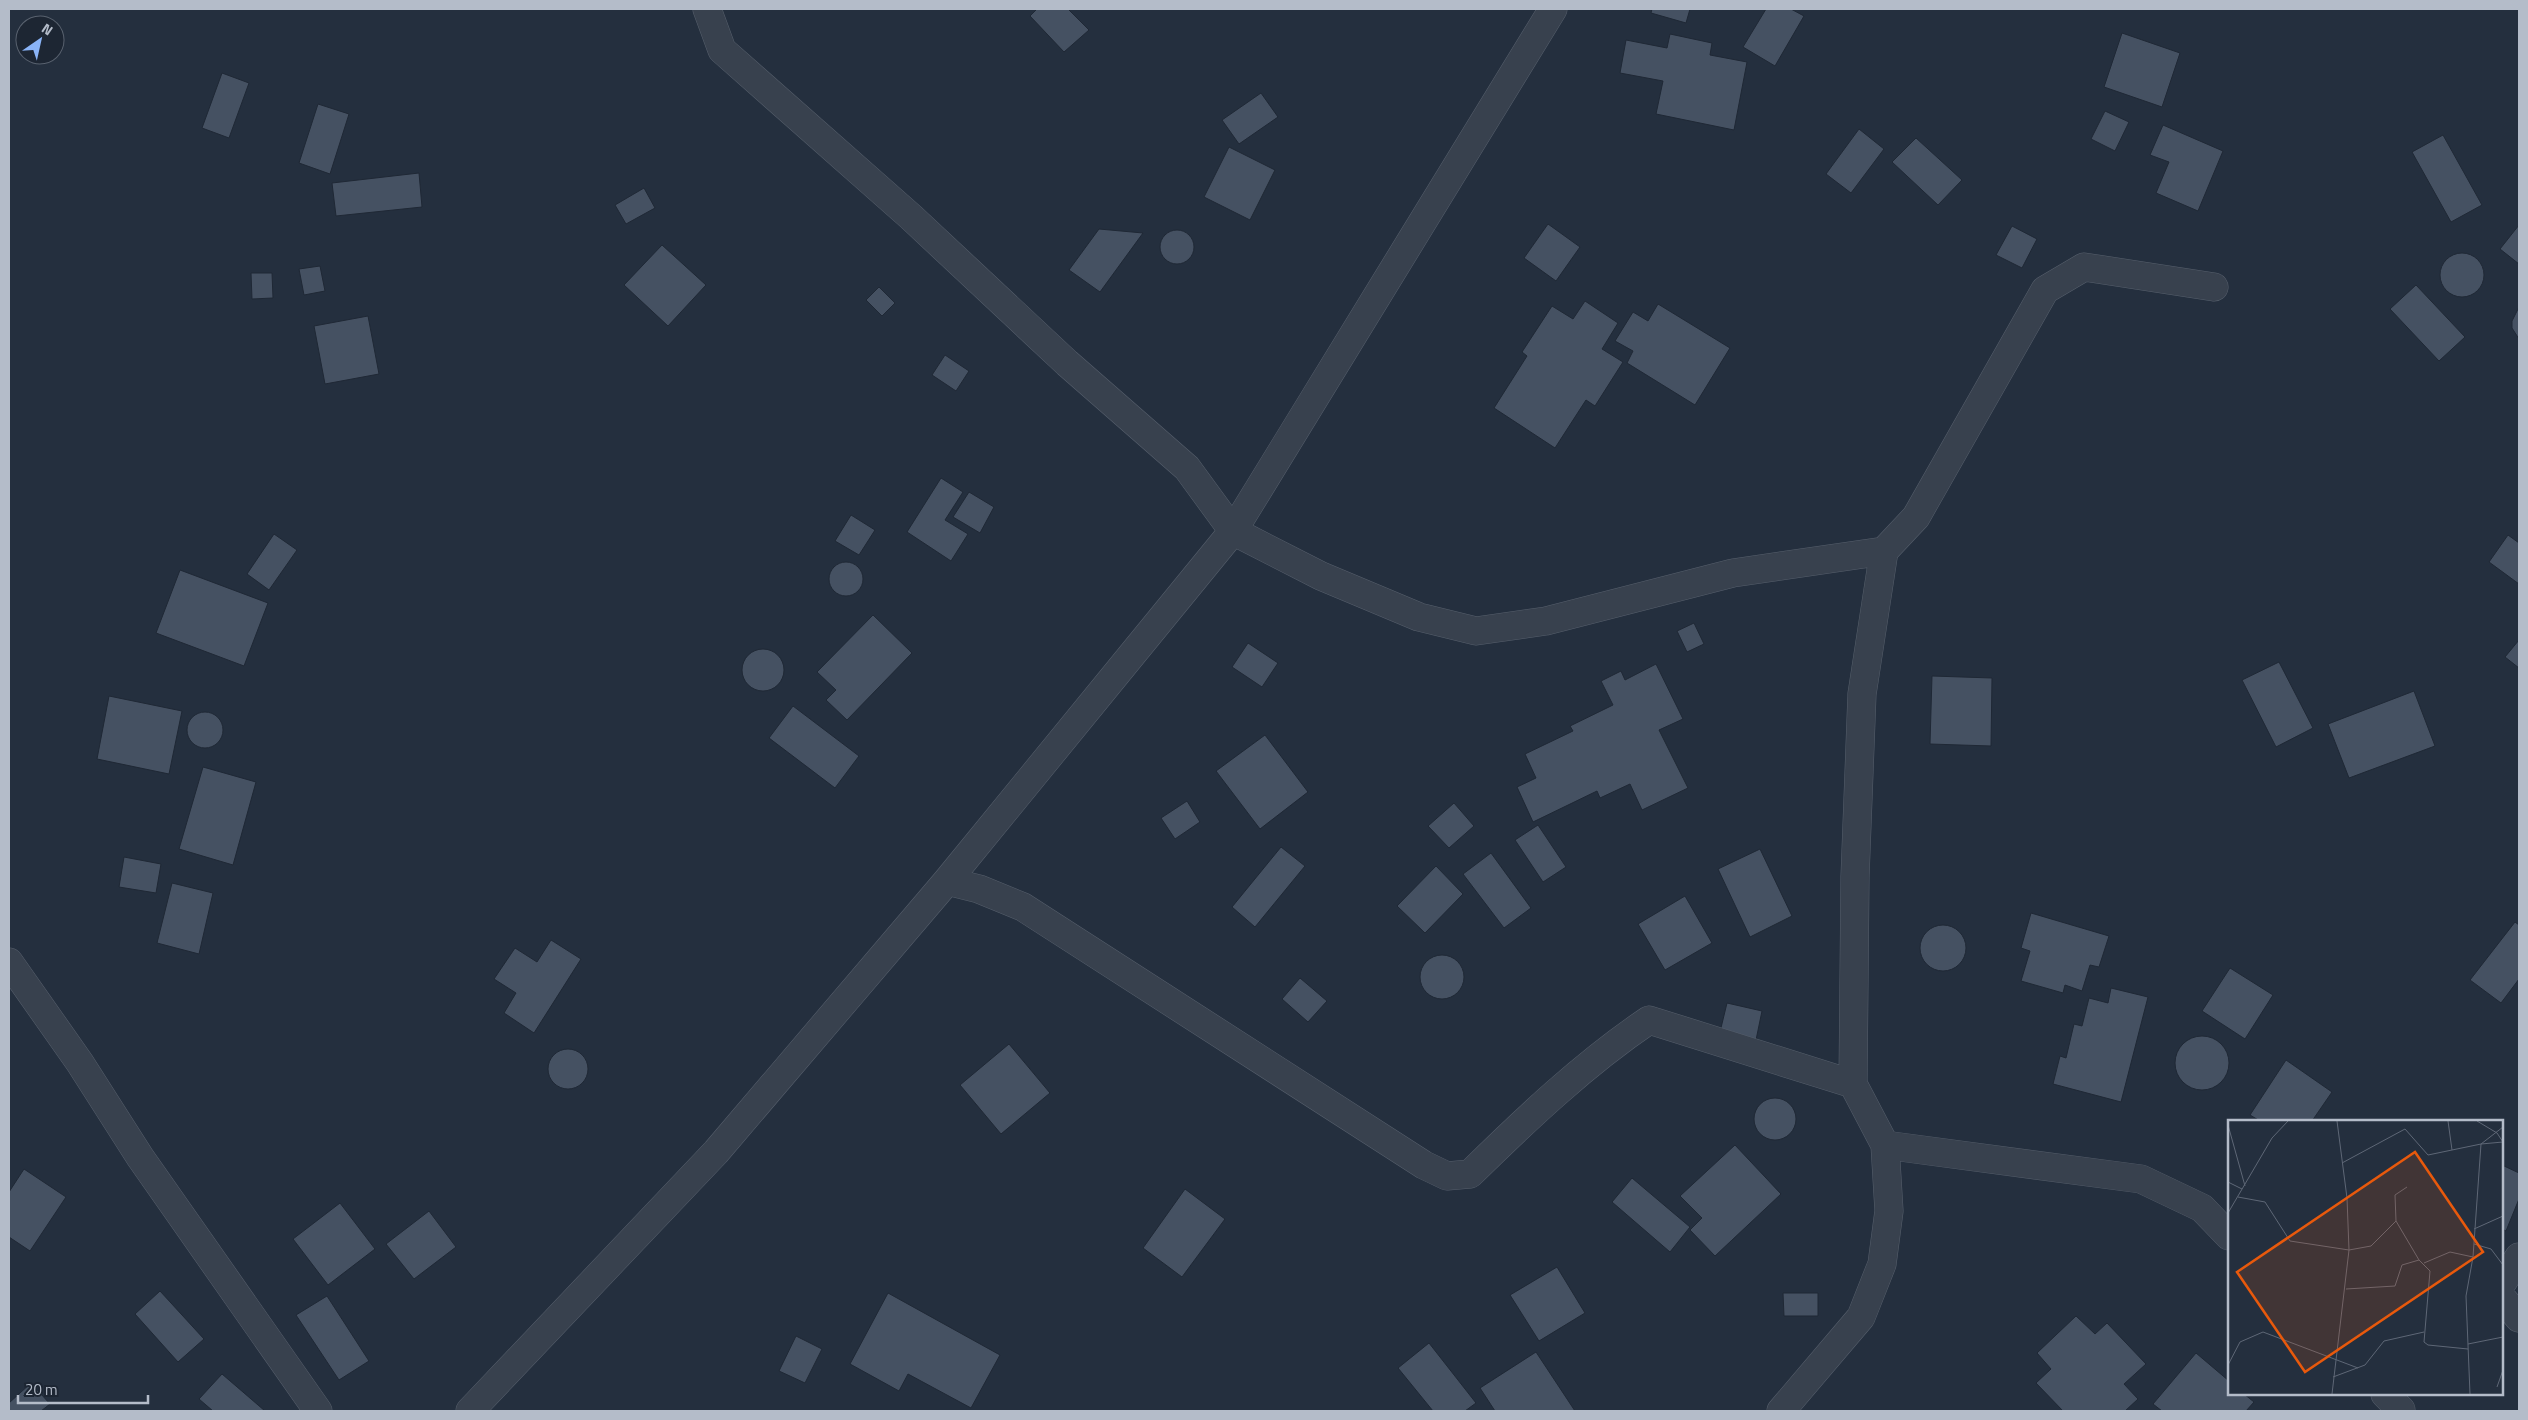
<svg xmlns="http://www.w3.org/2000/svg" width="2528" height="1420" viewBox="0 0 2528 1420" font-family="'Titillium Web',sans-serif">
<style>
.building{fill:#455162;stroke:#1f2835}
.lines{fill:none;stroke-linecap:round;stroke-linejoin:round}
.minor-casing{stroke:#565f6c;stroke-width:29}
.minor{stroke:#38414e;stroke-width:28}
.inset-road{fill:none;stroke:#5e6776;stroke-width:1}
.view{fill:#e8590c;fill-opacity:0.15;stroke:#e8590c;stroke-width:2.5}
.inset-edge{fill:none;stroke:#b4bcc9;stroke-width:2.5}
</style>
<rect width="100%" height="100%" fill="#242f3e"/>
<path class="building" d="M1037,9H1068L1089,30L1064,52L1030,16Z
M1652,9H1690L1686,23L1651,13Z
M1766,9H1791L1804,16L1775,66L1743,47Z
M2122,33L2180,53L2162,107L2104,87Z
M1670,34L1712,43L1710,55L1747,62L1734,130L1656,114L1663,81L1620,73L1626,40L1667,48Z
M222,73L249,83L229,138L202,128Z
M1261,93L1278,117L1239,144L1222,120Z
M318,104L349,114L330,174L299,163Z
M2105,111L2129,122L2115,151L2091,139Z
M2163,125L2223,151L2198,211L2156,193L2169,162L2150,155Z
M1859,129L1884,149L1851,193L1826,174Z
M2443,135L2482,205L2451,222L2412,152Z
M1916,138L1962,180L1938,205L1892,162Z
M1229,147L1275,170L1250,220L1204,197Z
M419,173L422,207L336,216L332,183Z
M644,188L655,208L626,224L615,205Z
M1548,224L1580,247L1556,281L1524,258Z
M2519,225V264L2500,249Z
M2012,226L2037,239L2022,268L1996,255Z
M1099,229L1143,233L1100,292L1069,270Z
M1160 247a17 17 0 1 1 34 0a17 17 0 1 1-34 0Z
M662,245L706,285L668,326L624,285Z
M2440 275a22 22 0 1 1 44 0a22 22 0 1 1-44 0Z
M320,266L325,291L304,295L299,269Z
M251,273H272L273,298L252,299Z
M2416,285L2465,337L2439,361L2390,309Z
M879,287L895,303L882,316L866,300Z
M1585,301L1618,323L1602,349L1623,362L1595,406L1586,400L1555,448L1494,408L1527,356L1522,352L1552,306L1573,319Z
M1658,304L1730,348L1695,405L1627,363L1633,351L1615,341L1633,312L1648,321Z
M2519,307V339L2512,328V321Z
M368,316L379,374L325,384L314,326Z
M945,355L969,371L956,391L932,375Z
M941,478L963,492L945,520L968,534L951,561L907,532Z
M969,492L994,507L980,533L953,517Z
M851,515L875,530L859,555L835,541Z
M274,534L297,550L269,590L247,574Z
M2508,535L2519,543V584L2489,562Z
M829 579a17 17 0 1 1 34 0a17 17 0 1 1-34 0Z
M180,570L268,603L244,666L156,633Z
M873,615L912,653L847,720L826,700L836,690L817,672Z
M1694,623L1704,644L1687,652L1677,631Z
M2519,640V668L2505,657Z
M1248,643L1278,663L1262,687L1232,667Z
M742 670a21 21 0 1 1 42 0a21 21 0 1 1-42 0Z
M2279,662L2313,728L2276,747L2242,680Z
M1656,664L1683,719L1659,730L1688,788L1642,810L1630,784L1600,798L1597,791L1533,822L1517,787L1536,778L1525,754L1573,731L1570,726L1613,705L1601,681L1621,671L1625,680Z
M1932,676L1992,678L1991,746L1930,744Z
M2414,691L2435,746L2349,778L2328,724Z
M109,696L182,711L169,774L97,759Z
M793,706L859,756L835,788L769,738Z
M187 730a18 18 0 1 1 36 0a18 18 0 1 1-36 0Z
M1265,735L1308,792L1260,829L1216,771Z
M203,767L256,782L233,865L179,849Z
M1187,801L1200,822L1175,839L1161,818Z
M1454,803L1474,826L1449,848L1428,826Z
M1538,825L1566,867L1543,882L1515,840Z
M1281,847L1305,866L1255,927L1232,907Z
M1760,849L1792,916L1750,937L1718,869Z
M1491,853L1531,908L1504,928L1463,874Z
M124,857L161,864L156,893L119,887Z
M1436,866L1463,894L1425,933L1397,906Z
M172,883L213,893L199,954L157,943Z
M1685,896L1712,943L1665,970L1638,924Z
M2031,913L2109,936L2099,967L2090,965L2082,991L2065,985L2063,993L2021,981L2030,951L2021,948Z
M2515,922L2519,925V979L2501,1003L2470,980Z
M1920 948a23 23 0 1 1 46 0a23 23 0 1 1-46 0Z
M551,940L581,959L534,1033L504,1013L516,993L494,979L515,948L537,962Z
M1420 977a22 22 0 1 1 44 0a22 22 0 1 1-44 0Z
M2230,968L2273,995L2245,1039L2202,1011Z
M1300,978L1327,1001L1308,1022L1282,999Z
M2111,988L2148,997L2121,1102L2053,1084L2060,1056L2066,1058L2074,1024L2082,1026L2089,998L2108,1003Z
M1727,1003L1762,1011L1756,1040L1720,1032Z
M2175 1063a27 27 0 1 1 54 0a27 27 0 1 1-54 0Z
M1009,1044L1050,1093L1001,1134L960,1085Z
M548 1069a20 20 0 1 1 40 0a20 20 0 1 1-40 0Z
M2286,1060L2332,1092L2312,1121H2260L2250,1115Z
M1754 1119a21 21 0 1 1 42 0a21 21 0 1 1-42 0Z
M1735,1145L1781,1194L1715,1256L1690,1230L1702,1218L1680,1196Z
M2502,1165L2519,1173V1199L2506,1231L2502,1229Z
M24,1169L66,1197L30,1251L9,1237V1192Z
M1632,1178L1690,1227L1670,1252L1612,1202Z
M1185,1189L1225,1219L1182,1277L1143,1248Z
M340,1203L375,1249L328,1285L293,1239Z
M429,1211L456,1247L414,1279L386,1244Z
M1557,1267L1585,1313L1539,1341L1510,1295Z
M160,1291L204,1339L178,1362L135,1314Z
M888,1293L1000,1355L971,1408L908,1374L899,1391L850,1364Z
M1783,1293H1818V1316H1784Z
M327,1296L369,1361L339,1380L296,1315Z
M2076,1316L2095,1334L2107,1323L2146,1364L2124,1384L2138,1399L2125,1411H2063L2036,1383L2051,1369L2037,1353Z
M796,1336L822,1349L805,1383L779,1371Z
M1429,1343L1476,1403L1465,1411H1433L1398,1368Z
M1536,1352L1575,1411H1495L1480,1388Z
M2196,1353L2229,1381V1394H2244L2254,1402L2246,1411H2162L2153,1404Z
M222,1374L265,1411H213L199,1399Z
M31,1383L50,1404L41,1411H9V1403Z"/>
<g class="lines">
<g class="minor-casing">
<path id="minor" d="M707,9L722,50L911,217L1067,363L1187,468L1233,531L1321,576L1419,617L1476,631L1546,621L1733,573L1884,551
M947,881L979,889L1023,907L1424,1165L1447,1176L1470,1174C1526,1119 1584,1064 1649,1020L1853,1084
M9,962L80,1063L140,1157L318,1411
M1885,1145L2141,1179L2202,1208L2229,1236
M2502,1283L2519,1257
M2502,1298L2519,1318
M2385,1394L2401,1410
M470,1411L716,1152L947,881L1233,531L1553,9
M1781,1411L1861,1317L1882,1264L1889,1211L1885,1145L1853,1084L1855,877L1862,694L1884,551L1916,517L2045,290L2084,267L2214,287"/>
</g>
<use href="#minor" class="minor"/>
</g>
<g transform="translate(2228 1120)">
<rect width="275" height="275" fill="#242f3e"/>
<path class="inset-road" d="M220,1L224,30L253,24L275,7M249,1L269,13L275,22M0,5L17,66M114,43L177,9L200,35L224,30M0,62L14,69M179,67L167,75L168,101L191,140L202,151L196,222L200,225L240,229M10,77L37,82L62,121L121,130L143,126L168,101M0,93L44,18L60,1M246,109L275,96M246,124L263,129L275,145M196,143L222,132L245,137M118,169L167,166L174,145L191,140M240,224L275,217M0,245L12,222L35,212L130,248M105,257L137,245L156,221L196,212M269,267L275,250M104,274L121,130L119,78L109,1M242,274L238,176L245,137L253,24L275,22"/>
<path class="view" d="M187,32L255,132L77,252L9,152Z"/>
<rect width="275" height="275" class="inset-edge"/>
</g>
<rect width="2528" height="1420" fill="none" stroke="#b4bcc9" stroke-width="20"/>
<g transform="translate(40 40) rotate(34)"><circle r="24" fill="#1d2633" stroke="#59626f"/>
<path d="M0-4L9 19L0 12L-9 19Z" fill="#8ab4f8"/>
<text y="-8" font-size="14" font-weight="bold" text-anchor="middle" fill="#b4bcc9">N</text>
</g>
<path d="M18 1395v8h130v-8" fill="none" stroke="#b4bcc9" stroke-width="2.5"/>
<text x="25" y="1395" font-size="15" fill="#b4bcc9" stroke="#1d2633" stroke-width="4" paint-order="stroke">20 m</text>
</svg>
